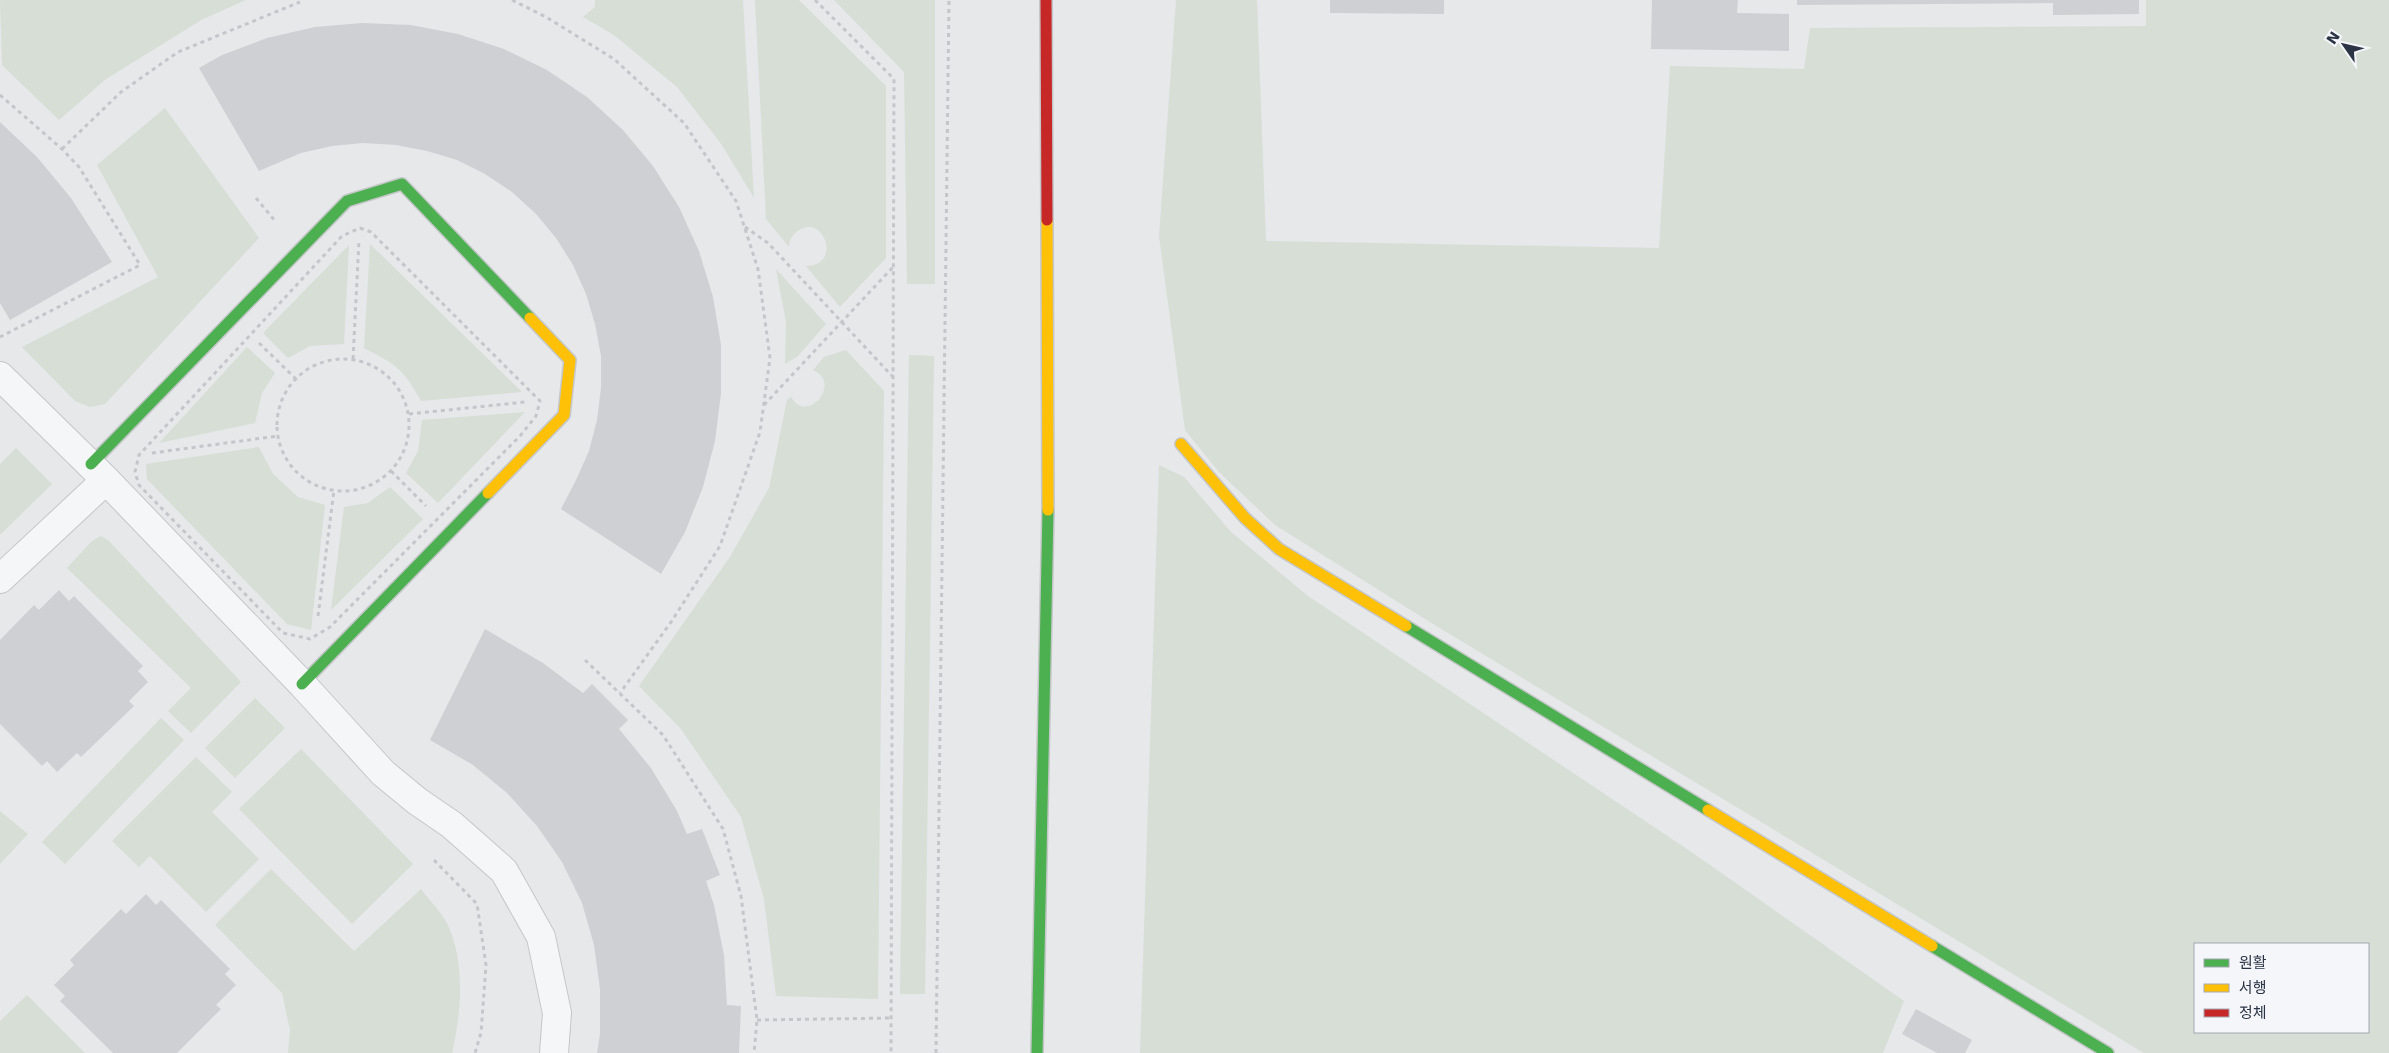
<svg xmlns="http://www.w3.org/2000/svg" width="2389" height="1053" viewBox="0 0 2389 1053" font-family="'DejaVu Sans','Noto Sans KR',sans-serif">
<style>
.green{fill:#d6ded6;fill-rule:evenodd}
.building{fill:#ced0d3}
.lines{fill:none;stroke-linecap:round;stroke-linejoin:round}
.street-casing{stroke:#c4c6c8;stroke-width:30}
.fast-casing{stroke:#c4c6c8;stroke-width:14}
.slow-casing{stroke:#c4c6c8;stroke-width:14}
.jam-casing{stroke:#c4c6c8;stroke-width:14}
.path{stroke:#c5c6ca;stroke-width:3;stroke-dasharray:4 4;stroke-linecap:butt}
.street{stroke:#f5f6f7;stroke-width:28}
.fast{stroke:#4caf50;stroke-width:11}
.slow{stroke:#ffc107;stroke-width:11}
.jam{stroke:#c62828;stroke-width:11}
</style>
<rect width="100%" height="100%" fill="#e6e8ea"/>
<path class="green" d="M0,0H246L203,19L106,79L59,120L2,65Z
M595,0H743L754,198L722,145L677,87L614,35L583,17L595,7Z
M755,0H799L886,86V258L840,307L806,266C842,266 825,214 799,230C793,234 789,240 789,247L766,219Z
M834,0H935V284H907L904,72Z
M1176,0H1257L1266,241L1659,248L1670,66L1804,69L1810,28L2146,26V0H2389V1053H2144L1433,624L1275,525L1219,472L1185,430L1159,236ZM2195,944H2368V1032H2195Z
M165,108L259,238L105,404L90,407L75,401L22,347L158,277L97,165Z
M370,244L522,392L421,401C404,369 395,364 364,348Z
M349,245L344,344L310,346L288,358L263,333Z
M776,269L826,324L798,356L785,364L786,322Z
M247,347L275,373L262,393L255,423L159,443Z
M846,350L884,391L878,999L776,996L764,899L741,817L681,729L639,686L730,557L769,488L787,400L791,397C807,425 843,383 813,370L824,357Z
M909,355L934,356L925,994H900Z
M525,412L438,503L406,473L418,451L422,420Z
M259,447L273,474L298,497L325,505L311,630L287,624L147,479L146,464Z
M16,448L52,484L0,535V464Z
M1159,465L1184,477L1231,532L1308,596L1690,851L1904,1001L1883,1053H1140Z
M390,487L423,519L331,610L344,507L368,503Z
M101,536L109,541L241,682L191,733L168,711L191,688L67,568L92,541Z
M255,698L285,728L235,778L205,748Z
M161,718L184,740L65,864L42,842Z
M301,749L413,864L352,924L239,809Z
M196,757L232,792L212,812L259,859L206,912L150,856L139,867L112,841Z
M0,811L28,834L0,864Z
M271,869L354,951L421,889C430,901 445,916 450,930C465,967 461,1015 452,1053H288L290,1030L282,993L215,925Z
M27,995L85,1053H0V1021Z"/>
<path class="building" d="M1330,0H1444V14L1330,13Z
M1652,0H1738L1737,13L1789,14V51L1651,49Z
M1797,0H2139V14L2053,15V3L1797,5Z
M362,23L411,25L458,34L504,49L547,70L587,97L623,130L653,166L679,207L699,251L713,297L721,345V393L715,441L703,487L685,532L661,574L561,509L576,480L589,451L597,420L601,388V356L595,324L586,294L573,265L556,238L536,214L512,192L485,174L457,160L427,151L396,145L363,143L332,146L301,153L259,171L199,68L222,55L267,38L315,27Z
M0,122L37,157L71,198L112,262L10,320L0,303Z
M59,590L69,601L74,596L143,666L138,671L148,682L129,701L134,706L81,757L77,753L57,772L47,761L42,766L0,724V640L34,605L39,610Z
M485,629L543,663L583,693L592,684L628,720L619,729L651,768L677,811L687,834L702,829L720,875L706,881L714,905L724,955L727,1005L741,1006L739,1053H597L600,1034V989L594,945L582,903L562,862L537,826L507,793L473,765L430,740Z
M146,894L156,905L161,900L230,969L225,974L236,985L216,1005L221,1009L177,1053H113L60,1001L65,996L54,985L74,965L70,960L121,909L126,914Z
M1916,1009L1972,1040L1965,1053H1937L1902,1034Z"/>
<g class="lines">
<g class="street-casing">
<path id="street" d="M0,376L106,480L302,684L383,773L417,801L452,825L504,871L541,937L557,1013L554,1053
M0,579L106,480"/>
</g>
<g class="fast-casing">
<path id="fast" d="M91,464L347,201L402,184L530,318
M1406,626L1708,810
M302,684L488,493
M1932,946L2108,1053
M1037,1053L1048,510"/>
</g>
<g class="slow-casing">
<path id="slow" d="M1047,220L1048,510
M1181,444L1245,518L1279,549L1406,626
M488,493L564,415L570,360L530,318
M1708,810L1932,946"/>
</g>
<g class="jam-casing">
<path id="jam" d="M1046,0L1047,220"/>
</g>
<path class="path" d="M512,0L546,17L614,59L684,123L736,201L758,269L770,358L760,432L720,546L671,622L620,693
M815,0L894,79L891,1053
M0,95L62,149L79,167L140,265L0,337
M62,149L121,92L178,52L300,2
M256,198L276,222
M745,227L768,243L893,377
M360,228L371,232L540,401L536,416L520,436L330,627L310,639L283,633L139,485L135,472L139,455L342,236Z
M259,343L296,379
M353,359L359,240
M277 425a66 66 0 1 1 132 0a66 66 0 1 1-132 0Z
M764,405L894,266
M409,414L525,402
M152,453L278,436
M391,471L426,506
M318,616L334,490
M585,660L663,735L723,829L741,896L757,1020L754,1053
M434,860L477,904L486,965L481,1033L475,1053
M757,1020L891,1018
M936,1053L949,0"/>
<use href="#street" class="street"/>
<use href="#fast" class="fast"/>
<use href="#slow" class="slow"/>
<use href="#jam" class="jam"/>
</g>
<rect x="2194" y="943" width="175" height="90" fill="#f4f6f9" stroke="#a4a8b1"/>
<rect x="2204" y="959" width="25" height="8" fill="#4caf50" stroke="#a4a8b1"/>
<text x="2239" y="968" font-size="15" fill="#2b3445">원활</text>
<rect x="2204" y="984" width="25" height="8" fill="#ffc107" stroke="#a4a8b1"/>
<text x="2239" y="993" font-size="15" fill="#2b3445">서행</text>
<rect x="2204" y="1009" width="25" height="8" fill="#c62828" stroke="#a4a8b1"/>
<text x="2239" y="1018" font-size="15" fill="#2b3445">정체</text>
<g transform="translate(2344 45) rotate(304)" stroke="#f4f6f9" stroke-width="4" paint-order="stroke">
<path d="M0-4L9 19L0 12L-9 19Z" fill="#2b3445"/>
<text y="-8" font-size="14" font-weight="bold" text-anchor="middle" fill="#2b3445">N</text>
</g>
</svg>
